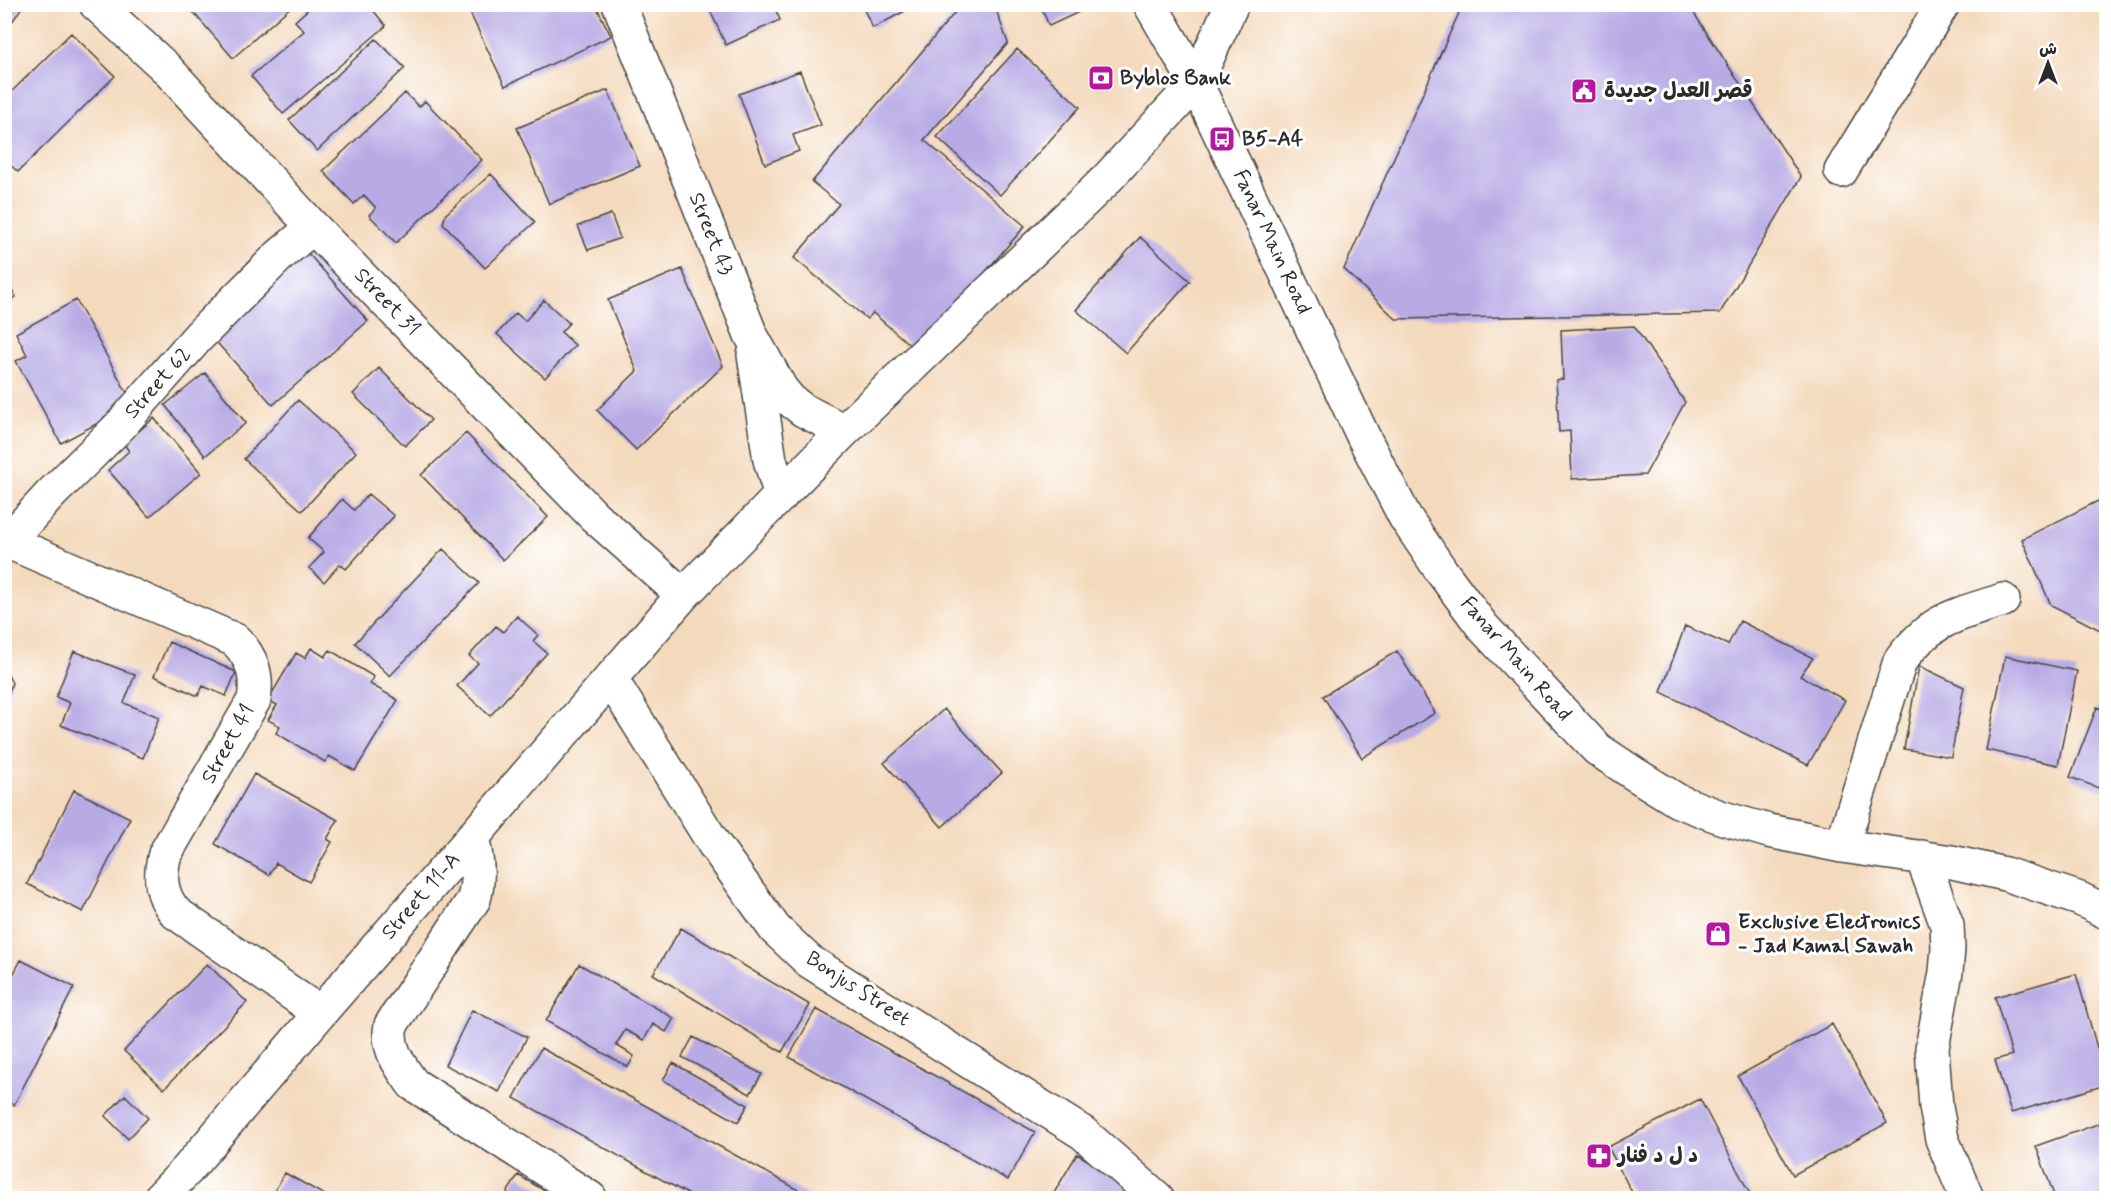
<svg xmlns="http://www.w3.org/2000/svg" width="2111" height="1203" viewBox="0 0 2111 1203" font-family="Mynerve,'Playpen Sans Arabic',sans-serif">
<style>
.building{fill:#b7aae5}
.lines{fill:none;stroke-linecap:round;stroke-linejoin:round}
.minor-casing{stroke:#494541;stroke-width:36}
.minor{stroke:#fff;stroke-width:33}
.labels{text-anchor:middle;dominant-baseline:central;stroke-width:6;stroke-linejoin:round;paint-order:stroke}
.poi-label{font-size:21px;font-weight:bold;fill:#2b2b2b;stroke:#fff;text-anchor:start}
.street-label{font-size:21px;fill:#2b2b2b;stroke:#fff}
</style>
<rect width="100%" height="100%" fill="#fff"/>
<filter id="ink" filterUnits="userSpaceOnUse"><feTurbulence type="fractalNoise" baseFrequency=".0167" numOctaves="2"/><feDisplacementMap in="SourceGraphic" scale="12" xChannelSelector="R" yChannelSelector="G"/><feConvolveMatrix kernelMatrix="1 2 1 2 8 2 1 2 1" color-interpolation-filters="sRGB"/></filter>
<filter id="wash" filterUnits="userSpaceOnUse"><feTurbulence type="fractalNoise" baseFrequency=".008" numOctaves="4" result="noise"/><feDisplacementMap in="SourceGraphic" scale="24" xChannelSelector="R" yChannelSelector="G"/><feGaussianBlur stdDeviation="1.35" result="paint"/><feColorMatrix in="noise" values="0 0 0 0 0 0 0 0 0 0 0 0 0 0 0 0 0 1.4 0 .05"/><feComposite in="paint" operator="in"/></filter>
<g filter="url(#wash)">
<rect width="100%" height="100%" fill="#f4dabd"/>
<g id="blocks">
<path class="building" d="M4,4H24L4,34Z
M186,4H294L233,58Z
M314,4H368L386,26L283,114L251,76L304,31L295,21Z
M487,4H595L611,36L505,86L470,13Z
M707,4H773L780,20L726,45Z
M861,4H918L873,28Z
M962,4H994L1008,43L924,140L1025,226L917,351L873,313L867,319L794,258L839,204L812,182Z
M1040,4H1096L1049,26Z
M1463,4H1688L1801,177L1720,313L1396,319L1344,269Z
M71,33L115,76L18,172L4,159V99Z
M376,39L405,68L317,151L289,120Z
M1017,49L1080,107L1000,195L937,137Z
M800,71L821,125L793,135L799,151L765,164L739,94Z
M608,90L640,166L549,204L517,128Z
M405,93L419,107L425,101L482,160L396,243L369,215L376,208L364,195L354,204L323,171Z
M491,174L535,222L485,268L443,223L446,214Z
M611,214L620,238L588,250L578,226Z
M1140,237L1190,281L1126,353L1076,310Z
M306,251L368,321L273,405L211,336Z
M682,269L723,366L636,450L597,410L637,371L608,300Z
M4,276L16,297L4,303Z
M76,300L133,404L61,443L16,361L27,355L16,333Z
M544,300L569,323L561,332L575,345L545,378L497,334L516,313L525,321Z
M1634,326L1685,402L1645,475L1572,479L1570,431L1559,432L1556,380L1563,379L1561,330Z
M379,368L431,420L405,446L353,394Z
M205,373L246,423L205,456L165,405Z
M298,400L356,452L302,511L244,459Z
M154,418L201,473L149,517L108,470L129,451L124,444Z
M466,433L548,517L503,560L421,475Z
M368,494L394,516L346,569L340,564L324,582L309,568L324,552L308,538L342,499L354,510Z
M2106,497V633L2051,605L2022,539Z
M443,549L479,583L390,676L355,643Z
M517,616L538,635L533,641L547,653L490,716L457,686L478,663L469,656L496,626L503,632Z
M1740,621L1813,658L1800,676L1845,700L1808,765L1661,692L1685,626L1728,645Z
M169,642L236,672L226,696L203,686L198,696L154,676Z
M311,648L325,657L330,650L374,677L370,684L398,700L355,771L329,756L325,762L276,733L280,726L268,720L277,705L268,700L296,653L305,658Z
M74,651L135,675L124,703L159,717L143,758L61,725L70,703L56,697Z
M1397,651L1435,713L1362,758L1323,696Z
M2005,656L2077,671L2058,765L1986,750Z
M1919,666L1964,687L1951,757L1904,749Z
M4,667L12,683L5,704H4Z
M2097,707L2106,711V791L2070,777Z
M944,709L1002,773L942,827L884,763Z
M254,774L338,820L327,839L332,842L309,882L276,863L269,875L215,844Z
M74,790L130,818L83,912L27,884Z
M681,928L810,1005L782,1052L653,974Z
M21,960L74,987L14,1105L4,1100V992Z
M207,964L247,1002L164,1089L124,1051Z
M579,964L674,1018L666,1032L653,1024L644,1040L625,1030L616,1045L634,1056L628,1067L546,1021Z
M2076,974L2106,1079V1085L2011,1113L1995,1060L2012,1055L1995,997Z
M816,1009L1035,1132L1008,1180L789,1057Z
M472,1010L527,1037L499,1092L445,1065Z
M1832,1024L1887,1123L1793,1175L1738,1076Z
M693,1037L762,1074L750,1094L682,1057Z
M541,1048L813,1198H695L514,1098Z
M673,1063L748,1105L738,1122L663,1080Z
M125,1095L148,1118L128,1139L105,1116Z
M1700,1099L1752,1198H1635L1608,1147Z
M2106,1121V1198H2055L2036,1146Z
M1077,1154L1141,1191L1137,1198H1051Z
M285,1173L330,1198H270Z
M518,1175L557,1198H504Z"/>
</g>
</g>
<g filter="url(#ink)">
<use href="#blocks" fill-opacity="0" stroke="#494541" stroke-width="1.5"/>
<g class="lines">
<g class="minor-casing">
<path id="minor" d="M96,4L165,67L313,227L594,516L683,595
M619,4L751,335L781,389L790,400L803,410L844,431
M1150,4L1196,83L1363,436L1405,517L1442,572L1483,627L1597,749L1633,773L1678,801L1723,818L1769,831L1842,846L1952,862L2005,874L2080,899L2106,912
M1841,171L1943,4
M754,355L770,460L781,496
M4,540L235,640C253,658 258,676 254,700L165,854C159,876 160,895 176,913L320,1013
M7,542L51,494L121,425L198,337L279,256L313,227
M611,679L714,844L775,929L809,961L1083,1133L1157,1198
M472,837C477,858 480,878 474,899L391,1025C386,1048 400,1066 413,1084L590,1198
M1842,846L1900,661C1932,618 1954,616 2003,600
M1922,857L1947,925L1948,948L1946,972L1932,1048L1936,1107L1942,1139L1967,1198
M160,1198L187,1170L320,1013L683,595L844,431L1103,183L1196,83L1232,4"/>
</g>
<use href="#minor" class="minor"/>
</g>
</g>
<defs>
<g id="bank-square" transform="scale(1.35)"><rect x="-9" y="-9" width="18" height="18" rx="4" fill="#b5179e" stroke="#fff"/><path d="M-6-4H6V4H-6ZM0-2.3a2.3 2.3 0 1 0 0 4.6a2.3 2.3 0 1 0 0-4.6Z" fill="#fff"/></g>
<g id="civic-square" transform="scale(1.35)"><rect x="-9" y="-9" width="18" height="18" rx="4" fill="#b5179e" stroke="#fff"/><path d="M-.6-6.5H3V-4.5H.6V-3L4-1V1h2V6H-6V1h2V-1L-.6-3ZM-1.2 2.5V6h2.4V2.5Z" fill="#fff"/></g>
<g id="bus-square" transform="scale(1.35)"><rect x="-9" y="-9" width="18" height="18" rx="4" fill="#b5179e" stroke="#fff"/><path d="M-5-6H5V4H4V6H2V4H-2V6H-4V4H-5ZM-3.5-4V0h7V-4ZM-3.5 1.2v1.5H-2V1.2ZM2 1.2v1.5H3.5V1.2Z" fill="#fff"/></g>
<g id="shop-square" transform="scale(1.35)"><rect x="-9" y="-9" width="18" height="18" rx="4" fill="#b5179e" stroke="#fff"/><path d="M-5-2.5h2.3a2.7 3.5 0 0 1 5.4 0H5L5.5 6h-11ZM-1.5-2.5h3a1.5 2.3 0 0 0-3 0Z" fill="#fff"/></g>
<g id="pharmacy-square" transform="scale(1.35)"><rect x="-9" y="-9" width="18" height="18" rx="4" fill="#b5179e" stroke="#fff"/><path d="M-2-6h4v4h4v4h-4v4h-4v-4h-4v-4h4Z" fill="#fff"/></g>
</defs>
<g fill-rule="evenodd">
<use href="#bank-square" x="1101" y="78"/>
<use href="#civic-square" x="1584" y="91"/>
<use href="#bus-square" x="1222" y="139"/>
<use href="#shop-square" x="1718" y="934"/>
<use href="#pharmacy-square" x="1599" y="1156"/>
</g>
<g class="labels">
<g class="poi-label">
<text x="1120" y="78">Byblos Bank</text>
<text x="1604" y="91">قصر العدل جديدة</text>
<text x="1242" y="139">B5-A4</text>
<text x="1738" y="922">Exclusive Electronics<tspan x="1738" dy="24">- Jad Kamal Sawah</tspan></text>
<text x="1618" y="1156">د ل د فنار</text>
</g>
<g class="street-label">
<text transform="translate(711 234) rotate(68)">Street 43</text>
<text transform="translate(1272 242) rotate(65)">Fanar Main Road</text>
<text transform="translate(387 302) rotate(46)">Street 31</text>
<text transform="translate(158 383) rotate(-48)">Street 62</text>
<text transform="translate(1516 659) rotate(49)">Fanar Main Road</text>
<text transform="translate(228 744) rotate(-61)">Street 41</text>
<text transform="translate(421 896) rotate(-49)">Street 11-A</text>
<text transform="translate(858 989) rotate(33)">Bonjus Street</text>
</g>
</g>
<rect width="2111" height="1203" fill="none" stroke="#fff" stroke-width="24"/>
<g transform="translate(2048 63)" stroke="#ffffff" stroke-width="4.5" paint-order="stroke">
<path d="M0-4.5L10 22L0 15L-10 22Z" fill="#2b2b2b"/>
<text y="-9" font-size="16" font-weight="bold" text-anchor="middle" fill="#2b2b2b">ش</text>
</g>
</svg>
